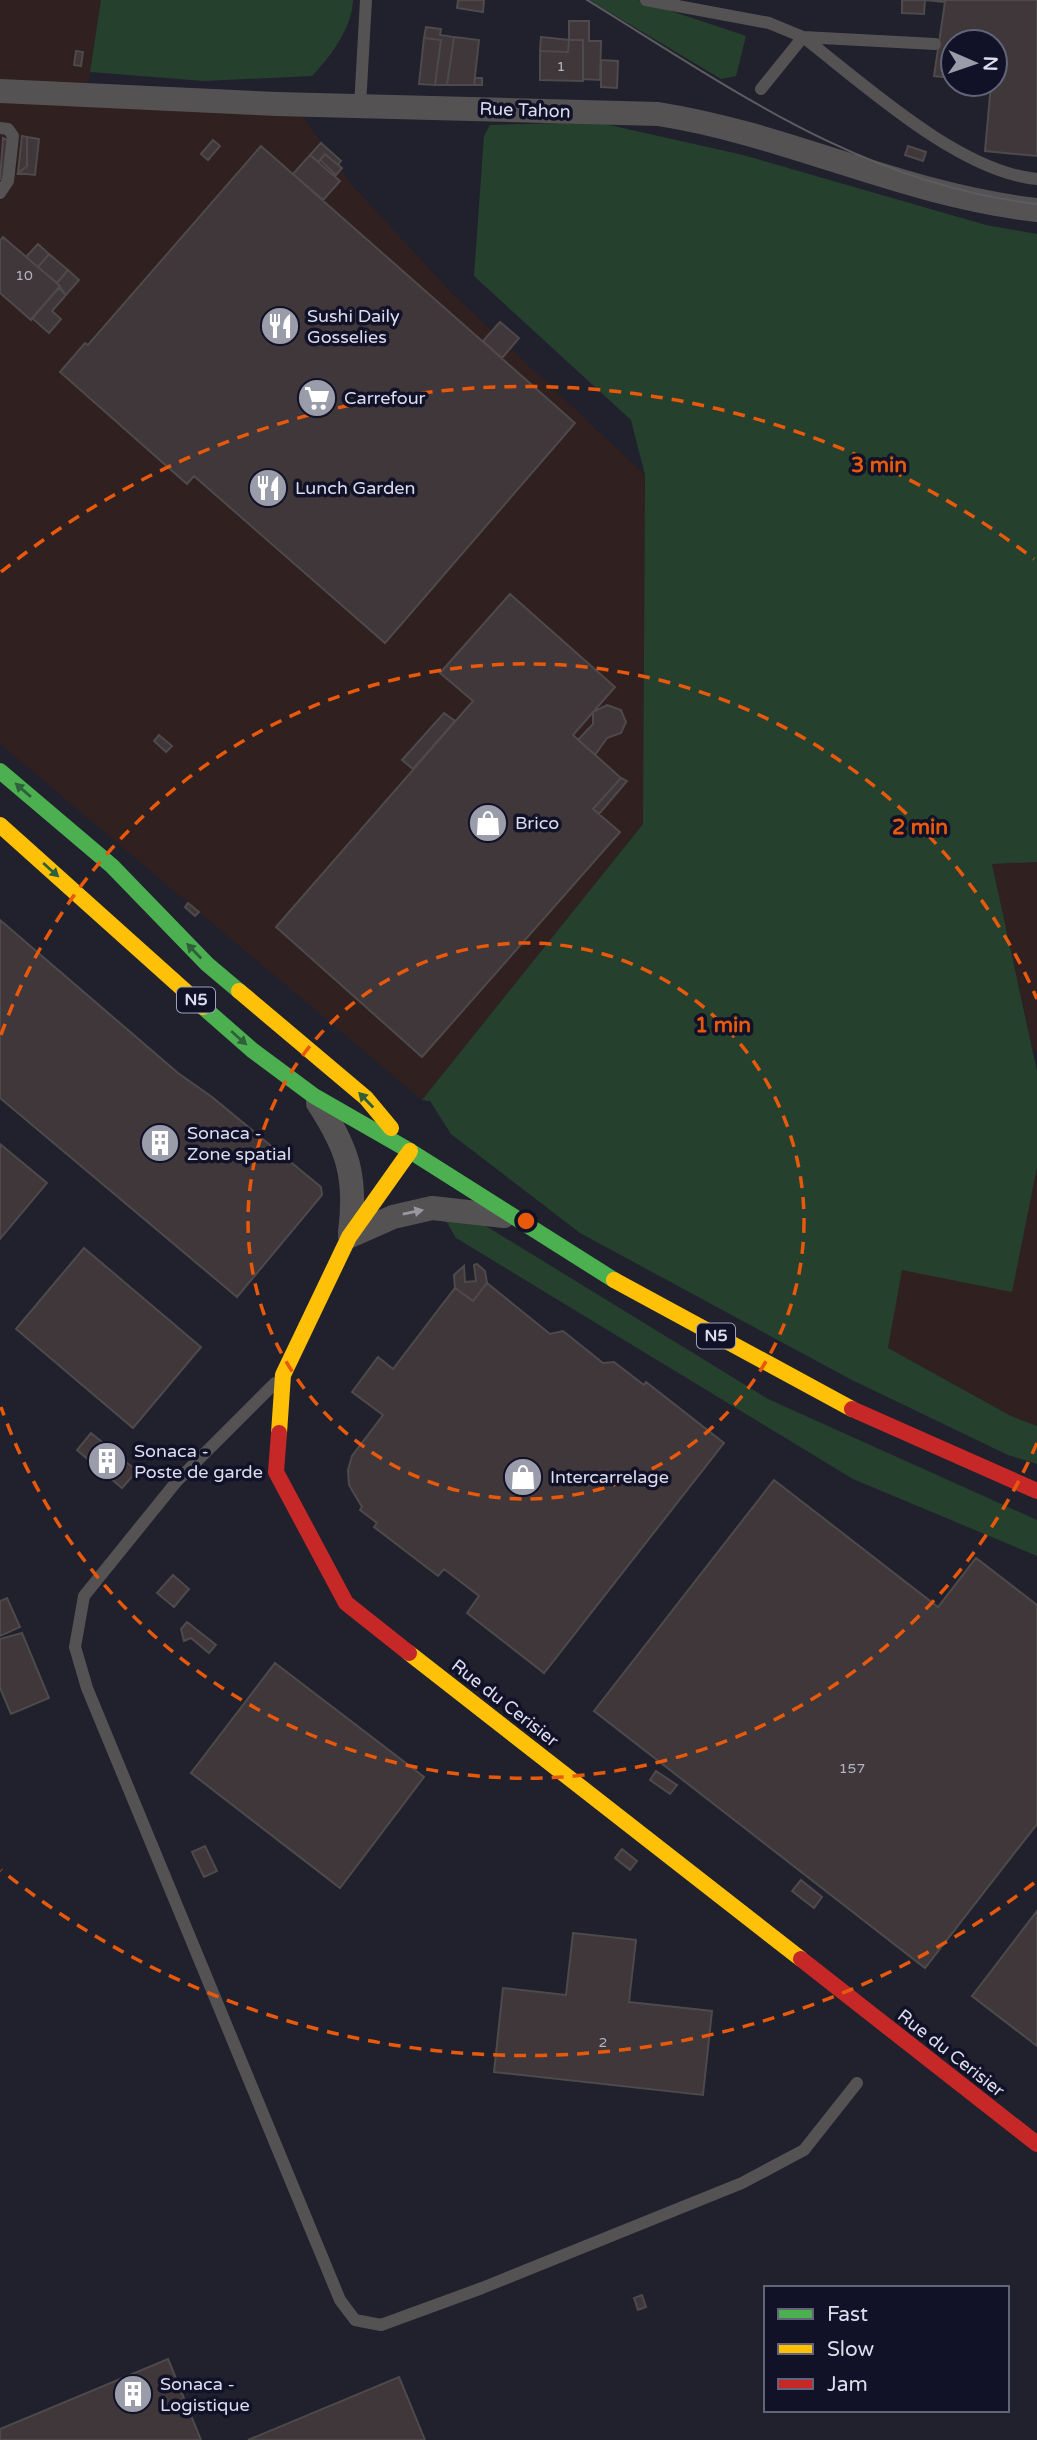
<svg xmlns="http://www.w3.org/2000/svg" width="1037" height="2440" viewBox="0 0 1037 2440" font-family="'Varela Round',sans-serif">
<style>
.commercial{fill:#302020}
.green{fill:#26402e}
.building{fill:#3f3739;stroke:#4e494b;stroke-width:2}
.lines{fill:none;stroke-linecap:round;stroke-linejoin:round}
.lane{stroke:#555254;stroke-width:12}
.street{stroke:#555254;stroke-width:24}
.fast{stroke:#4caf50;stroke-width:16}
.slow{stroke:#ffc107;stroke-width:16}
.jam{stroke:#c62828;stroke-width:16}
.tram{stroke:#5e5c60;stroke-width:2}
.oneway{fill:#2e603c}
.oneway2{fill:#9898a1}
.ring{fill:none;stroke:#e8590c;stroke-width:3.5;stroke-dasharray:12 9}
.labels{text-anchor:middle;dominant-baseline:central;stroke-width:7;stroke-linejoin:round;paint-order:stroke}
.number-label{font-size:14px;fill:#b5b4c1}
.shield{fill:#111228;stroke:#9fa1b3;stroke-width:2}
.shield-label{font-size:16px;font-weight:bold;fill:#dcdeee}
.street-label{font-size:18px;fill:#dcdeee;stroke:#111228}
.poi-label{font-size:18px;fill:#dcdeee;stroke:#111228;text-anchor:start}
.centre{fill:#e8590c;stroke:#111228;stroke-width:3.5}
.ring-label{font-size:21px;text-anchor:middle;font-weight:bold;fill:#e8590c;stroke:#111228;stroke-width:7;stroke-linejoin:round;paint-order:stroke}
</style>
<rect width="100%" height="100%" fill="#20212d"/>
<path class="commercial" d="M0,0H101L87,92L301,115L353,186L449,290L645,475L643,824L422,1100L0,744Z
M1037,862V1051L1033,1050L992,864Z
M1037,1167V1426L1011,1416L888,1348L901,1269L1012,1291Z"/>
<path class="green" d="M101,0H353C352,28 331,56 312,76L204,81L90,72Z
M589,0H638L746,36L736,76L721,79Z
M596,122L743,155L986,225L1037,234V862L992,864L1037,1071V1167L1012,1292L902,1270L888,1348L1011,1416L1037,1426V1464L1008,1455L850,1379L580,1233L451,1134L430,1101L422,1100L643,824L645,475L631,420L474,276L484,136L490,125Z
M463,1212L768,1399L1037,1520V1556L853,1479L456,1238L446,1221Z"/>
<path class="building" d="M458,0H484L483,12L457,8Z
M902,0H1037V156L985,151L991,84H995V42H953V78L934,76L945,2L925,0L924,14L902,13Z
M569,21H589V41H601L600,80L583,79V40H569Z
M426,27L441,29L440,35L454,37L447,85H435L441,40L424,38Z
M454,37L479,40L474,85H447Z
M541,37L569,40L568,52L540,51Z
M424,38L441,40L435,85L419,84Z
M569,40H583V81L540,80V51L568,52Z
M76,51L83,52L81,66L74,65Z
M601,60L618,61L617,88L601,87Z
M475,78H482V85H474Z
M22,136L27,137V166L18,173Z
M27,137L39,139L35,175L18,173L27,166Z
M3,138L9,141L3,180L0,179Z
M213,140L220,146L208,160L201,154Z
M321,143L341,161L338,165L325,154L319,162L310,155Z
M261,146L575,423L385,643L194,476L187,484L60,372L85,343L88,345Z
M908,146L926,152L923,161L905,155Z
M325,154L342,168L336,175L320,160Z
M310,155L340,181L323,200L293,174Z
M3,237L60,286L31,320L0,293V241Z
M38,244L49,254L38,267L26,257Z
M49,254L68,270L57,283L38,267Z
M68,270L79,280L66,295L57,283Z
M59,288L66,295L52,311L61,319L49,333L32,318Z
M500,322L519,338L502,358L483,341Z
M510,594L615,687L573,735L621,778L593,809L620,832L422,1057L276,927L473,701L440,673Z
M607,705L621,710L626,722L621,733L607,738L595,755L578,740L593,724V712Z
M444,713L455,721L413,769L402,760Z
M159,735L172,746L166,752L154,741Z
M621,778L627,781L599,814L593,809Z
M188,903L199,912L195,916L185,907Z
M0,920L178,1073L212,1097L321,1187L322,1195L237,1297L0,1098Z
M0,1144L47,1183L0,1239Z
M84,1248L201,1347L133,1428L16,1329Z
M477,1264L485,1271L487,1283L473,1301L455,1288L454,1275L464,1266L465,1282L476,1281L474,1265Z
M487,1283L550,1334L563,1331L603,1363L614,1362L644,1385L646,1382L724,1443L544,1673L467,1613L479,1596L444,1569L438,1576L374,1527L377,1523L360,1510L362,1507L349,1485L348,1470L352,1456L383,1415L352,1392L378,1357L393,1369L455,1288L473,1301Z
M91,1433L137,1471L122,1488L77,1450Z
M774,1480L938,1607L976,1558L1037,1605V1824L925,1968L594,1711Z
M173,1575L189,1589L174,1607L157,1593Z
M7,1598L20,1627L0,1636V1601Z
M187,1622L216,1645L209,1653L191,1638L184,1641L181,1629Z
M22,1633L49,1698L11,1714L0,1688V1639Z
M275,1663L424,1777L340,1888L191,1773Z
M656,1771L677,1785L670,1794L650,1780Z
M205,1846L217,1871L204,1877L192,1852Z
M622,1849L637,1861L630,1870L615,1858Z
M801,1880L822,1897L814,1908L792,1891Z
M1037,1911V2046L972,1996Z
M573,1933L636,1940L629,2002L712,2011L703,2095L494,2072L503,1988L566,1995Z
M642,2295L646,2307L638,2310L634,2298Z
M168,2359L201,2440H0V2429Z
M399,2377L425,2440H248Z"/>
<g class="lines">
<path class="lane" d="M646,0L769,23L803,37L935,44
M761,89L803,37C864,84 959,172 1037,179
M360,106L366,0
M0,128L8,129L13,136L8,181L0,193
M275,1383L177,1481L84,1596L75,1647L87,1688L340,2300L355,2320L381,2325L482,2288L742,2183L804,2150L857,2083"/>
<path class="street" d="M0,91L277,104L658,114C787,134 906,196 1037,210
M318,1103C348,1149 357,1177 350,1232
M350,1236L393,1217L432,1208L504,1216"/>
<path class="fast" d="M0,771L112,866L207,964L239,991
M203,1007L252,1050L314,1096L410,1151L614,1280"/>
<path class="slow" d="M0,825L203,1007
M239,991L366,1098L391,1128
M614,1280L852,1409
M279,1433L283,1375L349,1237L410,1151
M409,1653L801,1959"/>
<path class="jam" d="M852,1409L1037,1491
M279,1433L276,1472L346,1603L409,1653
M801,1959L1037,2144"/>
<path class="tram" d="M587,0C732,89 863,184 1037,204"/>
</g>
<defs><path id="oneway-solid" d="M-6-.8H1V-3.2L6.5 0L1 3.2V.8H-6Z" transform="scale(1.75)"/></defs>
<g class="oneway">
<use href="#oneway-solid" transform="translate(23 790) rotate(-139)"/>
<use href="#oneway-solid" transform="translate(51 870) rotate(42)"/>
<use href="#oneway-solid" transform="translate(194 951) rotate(-134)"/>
<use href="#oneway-solid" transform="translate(239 1038) rotate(42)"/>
<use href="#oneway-solid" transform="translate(366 1100) rotate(-134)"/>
</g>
<use class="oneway2" href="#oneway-solid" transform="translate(413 1212) rotate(-12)"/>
<g class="ring">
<circle cx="526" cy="1221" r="278"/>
<path d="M1037 1443A557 557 0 0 1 1 1407M1 1035A557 557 0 0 1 1037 999"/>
<path d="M1034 1883A835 835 0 0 1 1 1870M1 572A835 835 0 0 1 1034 559"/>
</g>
<defs>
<g id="restaurant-disc" transform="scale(2.0125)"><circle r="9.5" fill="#9a9caa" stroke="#111228"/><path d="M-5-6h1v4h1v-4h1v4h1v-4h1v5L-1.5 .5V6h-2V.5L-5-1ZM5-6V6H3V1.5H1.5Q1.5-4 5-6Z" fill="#fff"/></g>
<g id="supermarket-disc" transform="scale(2.0125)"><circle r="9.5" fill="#9a9caa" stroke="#111228"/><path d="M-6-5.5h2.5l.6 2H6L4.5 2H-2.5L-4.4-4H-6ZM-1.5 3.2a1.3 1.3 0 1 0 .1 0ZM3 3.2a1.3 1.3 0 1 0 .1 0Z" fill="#fff"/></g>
<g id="shop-disc" transform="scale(2.0125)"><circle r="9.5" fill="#9a9caa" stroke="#111228"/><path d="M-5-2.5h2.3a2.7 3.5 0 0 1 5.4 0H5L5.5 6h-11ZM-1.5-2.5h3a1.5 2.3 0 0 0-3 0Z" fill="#fff"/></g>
<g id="building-disc" transform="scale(2.0125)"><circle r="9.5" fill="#9a9caa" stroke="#111228"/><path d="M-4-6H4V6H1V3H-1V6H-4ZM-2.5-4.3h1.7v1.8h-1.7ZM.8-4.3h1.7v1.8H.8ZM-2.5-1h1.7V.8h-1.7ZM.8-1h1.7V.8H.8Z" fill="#fff"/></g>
</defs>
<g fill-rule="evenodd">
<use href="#restaurant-disc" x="280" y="326"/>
<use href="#supermarket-disc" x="317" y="398"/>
<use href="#restaurant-disc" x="268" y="488"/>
<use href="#shop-disc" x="488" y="823"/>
<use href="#building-disc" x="160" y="1143"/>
<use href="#building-disc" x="107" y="1461"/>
<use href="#shop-disc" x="523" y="1477"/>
<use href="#building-disc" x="133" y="2394"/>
</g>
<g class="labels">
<g class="number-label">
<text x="561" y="66">1</text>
<text x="24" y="275">10</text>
<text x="852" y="1768">157</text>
<text x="603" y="2042">2</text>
</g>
<g class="shield">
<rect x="177" y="987.5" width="38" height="25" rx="5"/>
<rect x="697" y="1323.5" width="38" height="25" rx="5"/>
</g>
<g class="shield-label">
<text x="196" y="1000">N5</text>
<text x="716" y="1336">N5</text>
</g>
<g class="street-label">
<text transform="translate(525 110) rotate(2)">Rue Tahon</text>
<text transform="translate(505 1703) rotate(38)">Rue du Cerisier</text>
<text transform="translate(951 2053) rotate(38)">Rue du Cerisier</text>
</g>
<g class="poi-label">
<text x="307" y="316">Sushi Daily<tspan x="307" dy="21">Gosselies</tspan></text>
<text x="344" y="398">Carrefour</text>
<text x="295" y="488">Lunch Garden</text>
<text x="515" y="823">Brico</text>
<text x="187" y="1133">Sonaca -<tspan x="187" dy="21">Zone spatial</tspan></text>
<text x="134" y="1451">Sonaca -<tspan x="134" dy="21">Poste de garde</tspan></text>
<text x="550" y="1477">Intercarrelage</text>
<text x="160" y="2384">Sonaca -<tspan x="160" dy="21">Logistique</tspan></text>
</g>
</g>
<circle cx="526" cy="1221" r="10" class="centre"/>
<g class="ring-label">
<text x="879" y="472">3 min</text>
<text x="920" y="834">2 min</text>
<text x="723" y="1032">1 min</text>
</g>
<rect x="764" y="2286" width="245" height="126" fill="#111228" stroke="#626477" stroke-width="2"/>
<rect x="778" y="2309" width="35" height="10" fill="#4caf50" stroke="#626477" stroke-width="2"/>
<text x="827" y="2321" font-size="21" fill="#dcdeee">Fast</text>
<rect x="778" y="2344" width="35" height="10" fill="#ffc107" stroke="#626477" stroke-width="2"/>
<text x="827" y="2356" font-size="21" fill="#dcdeee">Slow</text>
<rect x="778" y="2379" width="35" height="10" fill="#c62828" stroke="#626477" stroke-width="2"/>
<text x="827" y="2391" font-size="21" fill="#dcdeee">Jam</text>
<g transform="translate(974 63) rotate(92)"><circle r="33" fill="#111228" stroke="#626477" stroke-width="2"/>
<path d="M0-5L12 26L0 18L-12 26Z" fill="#9a9caa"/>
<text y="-10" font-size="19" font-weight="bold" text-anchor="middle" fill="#dcdeee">N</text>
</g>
</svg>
